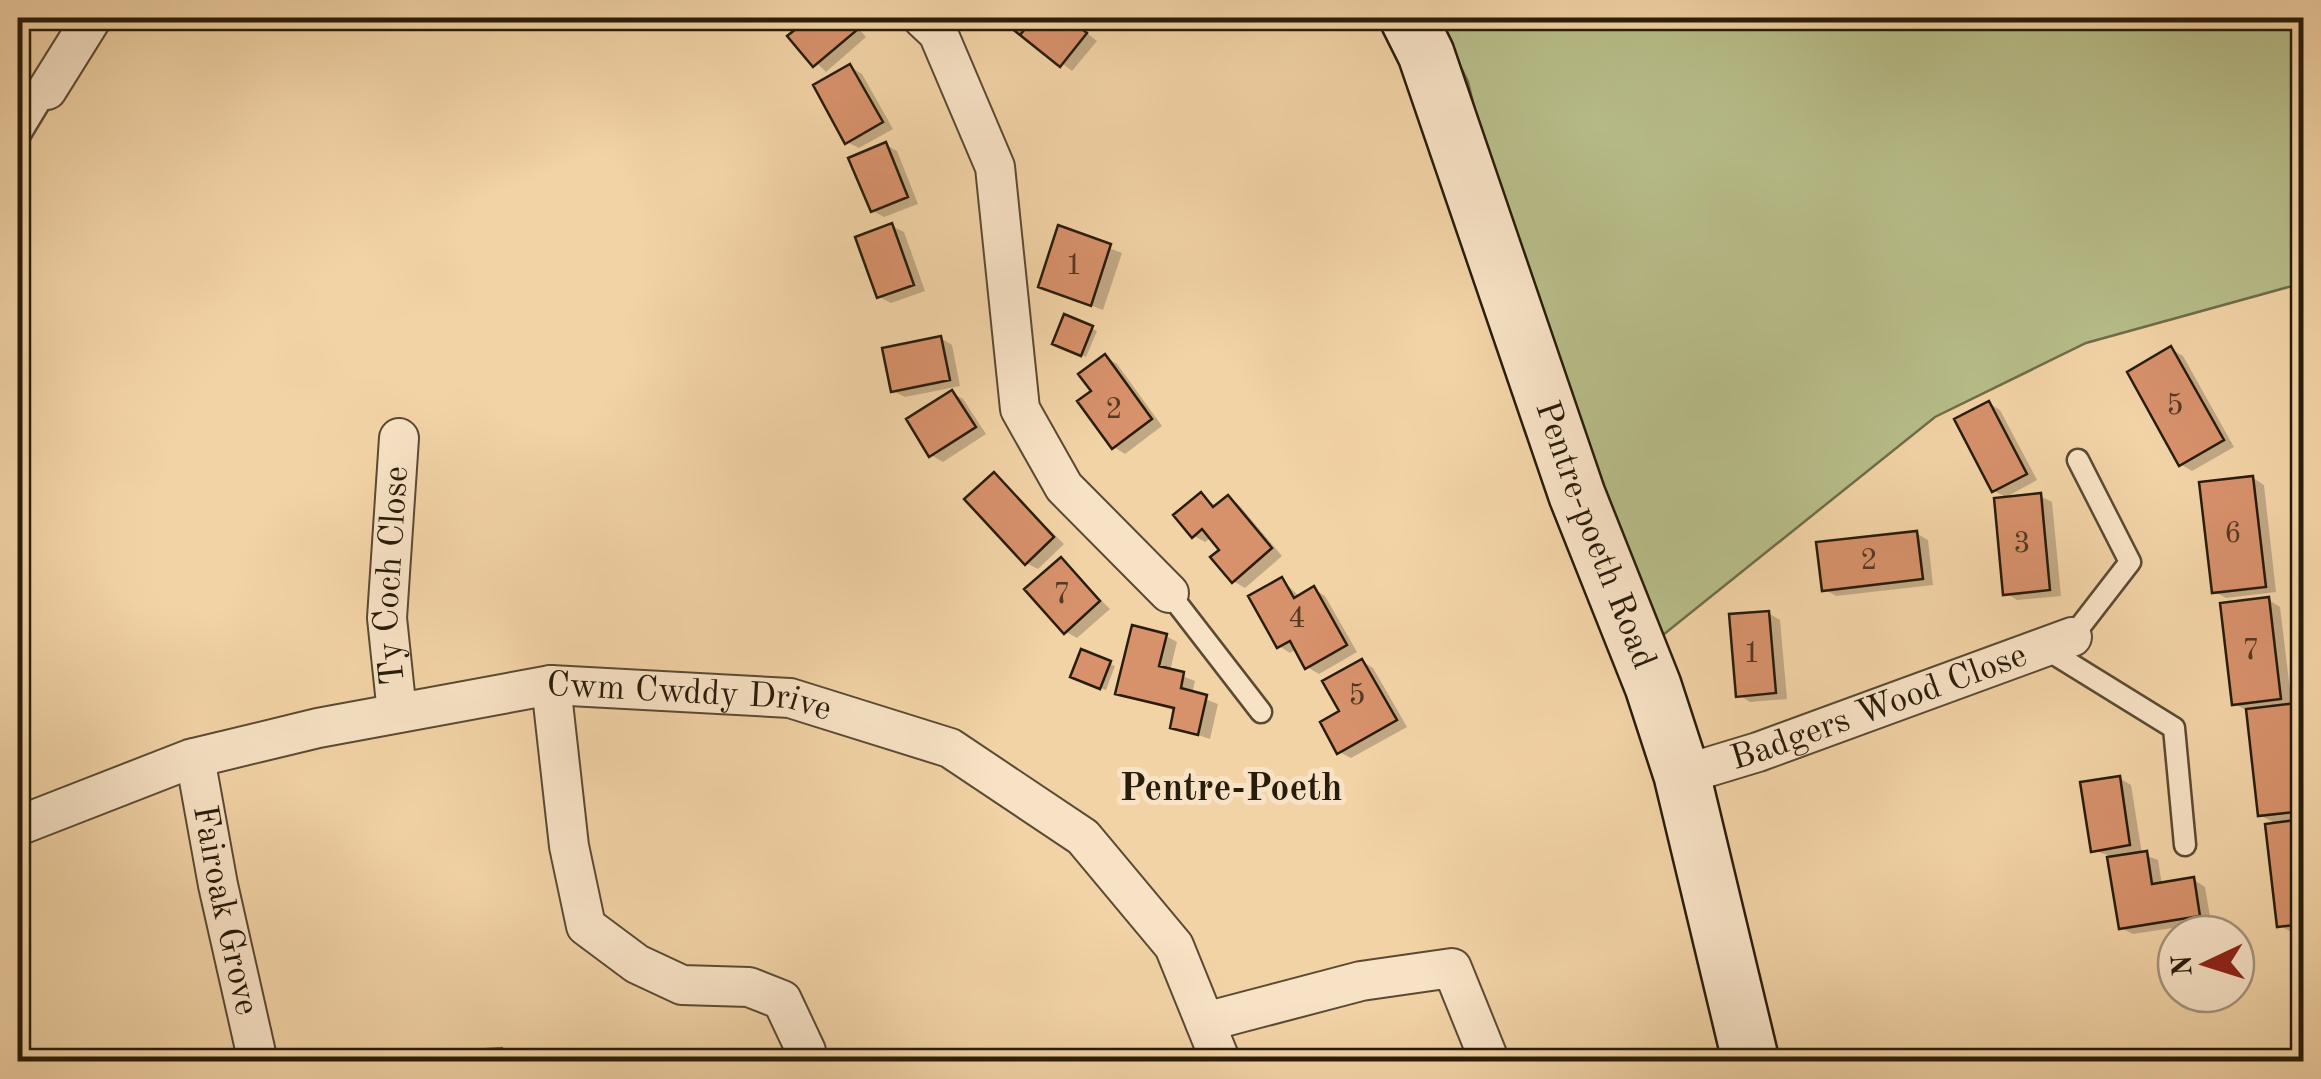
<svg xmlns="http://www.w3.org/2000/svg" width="2321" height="1079" viewBox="0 0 2321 1079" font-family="'Old Standard TT',serif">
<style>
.green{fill:#b7bd89;stroke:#706c4a;stroke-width:2.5}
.shadow{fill:#0003}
.building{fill:#d7916b;stroke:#281c0b;stroke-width:2.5}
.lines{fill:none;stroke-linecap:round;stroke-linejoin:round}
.lane-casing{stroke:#5a4a32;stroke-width:25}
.street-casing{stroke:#5a4a32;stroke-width:42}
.secondary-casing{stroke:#281c0b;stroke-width:60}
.lane{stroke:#f7e2c5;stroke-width:20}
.street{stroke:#f7e2c5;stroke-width:38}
.secondary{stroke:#f7e2c5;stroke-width:55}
.labels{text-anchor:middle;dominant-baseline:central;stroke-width:10;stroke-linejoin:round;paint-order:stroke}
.number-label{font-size:30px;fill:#543923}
.street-label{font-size:35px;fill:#281c0b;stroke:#f7e2c5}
.neighbourhood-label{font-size:38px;font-weight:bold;fill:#281c0b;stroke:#f7e2c5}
</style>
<rect width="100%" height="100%" fill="#f2d3a6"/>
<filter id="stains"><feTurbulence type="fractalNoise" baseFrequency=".002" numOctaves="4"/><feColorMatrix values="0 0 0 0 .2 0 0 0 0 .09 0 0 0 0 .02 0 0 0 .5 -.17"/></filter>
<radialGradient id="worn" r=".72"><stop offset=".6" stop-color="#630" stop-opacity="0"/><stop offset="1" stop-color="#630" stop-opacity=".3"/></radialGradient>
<path class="green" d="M1437,18H2303V283L2086,343L1935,417L1658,639L1489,169L1468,82Z
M502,1048L506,1061H448L445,1052Z"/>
<path class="shadow" d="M813,18H849L866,37L826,72L791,37Z
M1003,18H1068L1097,41L1072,71Z
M850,67L862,74L893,129L859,148L847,142Z
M886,145L897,151L918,204L884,217L873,211Z
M892,226L904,232L925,291L891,303L879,297Z
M1060,229L1122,253L1103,310L1041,286Z
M1065,317L1097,331L1086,357L1060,346Z
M940,338L952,345L960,386L905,397L893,391Z
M2171,349L2183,356L2234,447L2192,471L2180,464Z
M1105,357L1117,364L1162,426L1125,454L1114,447L1094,391Z
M952,393L963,399L986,434L943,462L931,455Z
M1989,403L2000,410L2037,480L2006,497L1994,491Z
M994,475L1064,544L1038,569L1026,563Z
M2253,478L2264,485L2276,592L2226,598L2215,592Z
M1201,495L1217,507L1228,498L1239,505L1282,556L1245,588L1233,581L1223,550L1212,537L1205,542L1194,536Z
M2040,496L2052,502L2061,596L2017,600L2006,593Z
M1916,533L1928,540L1933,585L1836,596L1824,589Z
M1061,560L1110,609L1077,638L1066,632Z
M1282,580L1300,597L1314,589L1325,596L1357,652L1319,674L1307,667L1295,650L1290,653L1279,646Z
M2269,600L2280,607L2292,706L2304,709V930L2291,932L2279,925L2278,825L2260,815L2246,710L2235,704Z
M1768,613L1780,620L1787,699L1750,702L1739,695Z
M1166,636L1177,642L1170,671L1195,681L1192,694L1218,704L1210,739L1173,727L1176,711L1118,693Z
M1083,652L1115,666L1106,690L1078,679Z
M1362,661L1373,668L1407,727L1351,758L1339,752L1342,712Z
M2119,778L2131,785L2142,854L2158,860L2162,885L2194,880L2205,887L2211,922L2133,934L2121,928L2110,856L2093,850Z"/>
<path class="building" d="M810,18H846L857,30L813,67L787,36Z
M998,18H1034L1020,35Z
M1034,18H1068L1087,33L1060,67L1020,35Z
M850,64L883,122L845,144L813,85Z
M886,142L908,197L871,212L848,158Z
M892,223L914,285L877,298L855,237Z
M1058,225L1111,244L1091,306L1038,287Z
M1064,314L1093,326L1081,356L1052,344Z
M941,336L950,380L891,392L882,348Z
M2171,346L2224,440L2179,466L2127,372Z
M1105,354L1152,419L1112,449L1077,401L1091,391L1078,374Z
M952,390L976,427L929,457L906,419Z
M1989,401L2027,474L1992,492L1954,419Z
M994,472L1054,537L1025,565L964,499Z
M2253,476L2266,587L2212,593L2199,482Z
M1201,492L1213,507L1228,495L1272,548L1232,583L1210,557L1219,550L1202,529L1192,538L1173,515Z
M2041,493L2050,590L2003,595L1994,498Z
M1917,531L1923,579L1822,591L1816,542Z
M1061,557L1100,601L1064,634L1024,589Z
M1282,577L1294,598L1314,586L1347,645L1305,669L1290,641L1277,648L1248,596Z
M2269,597L2281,699L2232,705L2220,603Z
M1769,611L1776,693L1736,697L1729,614Z
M1132,625L1167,634L1159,666L1184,672L1181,688L1207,695L1198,735L1170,728L1174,708L1115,694Z
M1081,649L1111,661L1100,689L1070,677Z
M1362,659L1397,720L1337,754L1320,722L1339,711L1322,681Z
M2297,703L2304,811L2258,816L2246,709Z
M2120,776L2130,845L2091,852L2080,782Z
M2304,819V924L2277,927L2265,824Z
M2147,851L2152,884L2194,877L2200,916L2119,929L2107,857Z"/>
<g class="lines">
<g class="lane-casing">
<path id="lane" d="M18,138L47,90
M1169,593L1261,712
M2072,637L2130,562L2078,460
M2043,647L2174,728L2185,845"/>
</g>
<g class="street-casing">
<g id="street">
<path d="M922,18L938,33L995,167L1020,409L1064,487L1169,593"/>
<path d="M47,90L92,18"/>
<path d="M551,685L569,846L586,926L637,964L682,985L749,987L782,1000L806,1051"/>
<path id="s1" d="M397,713L387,618L399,438"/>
<path id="s2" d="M195,758L218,885L258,1062"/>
<path id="s3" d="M1682,775L1758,752L2072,637"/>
<path id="s4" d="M18,826L190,759L318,728L551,685L790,698L950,748L1083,837L1174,946L1221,1062"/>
<path d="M1205,1022L1361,981L1452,968L1490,1062"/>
</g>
</g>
<g class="secondary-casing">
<g id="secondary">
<path id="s5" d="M1408,18L1426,54L1577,495L1653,686L1682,775L1751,1062"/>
</g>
</g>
<use href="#lane" class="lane"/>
<use href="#street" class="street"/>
<use href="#secondary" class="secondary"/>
</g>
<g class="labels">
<g class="number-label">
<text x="1074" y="266">1</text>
<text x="2175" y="406">5</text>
<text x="1114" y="410">2</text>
<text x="2233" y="534">6</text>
<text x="2022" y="544">3</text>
<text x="1869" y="561">2</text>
<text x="1062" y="595">7</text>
<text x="1297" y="619">4</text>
<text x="2251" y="651">7</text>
<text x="1752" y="654">1</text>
<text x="1357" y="696">5</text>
</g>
<g class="street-label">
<text stroke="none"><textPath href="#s5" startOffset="550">Pentre-poeth Road</textPath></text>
<text stroke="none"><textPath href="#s1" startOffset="138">Ty Coch Close</textPath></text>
<text stroke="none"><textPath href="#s4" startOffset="692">Cwm Cwddy Drive</textPath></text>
<text stroke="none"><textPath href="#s3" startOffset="208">Badgers Wood Close</textPath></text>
<text stroke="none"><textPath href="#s2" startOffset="155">Fairoak Grove</textPath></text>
</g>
<g class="neighbourhood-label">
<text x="1231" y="790">Pentre-Poeth</text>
</g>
</g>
<rect width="2321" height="1079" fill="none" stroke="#f2d3a6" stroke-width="60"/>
<rect x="20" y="20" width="2281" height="1039" fill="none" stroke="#281c0b" stroke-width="5"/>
<rect x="30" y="30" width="2261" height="1019" fill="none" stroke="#281c0b" stroke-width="2.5"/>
<g transform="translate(2206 964) rotate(266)"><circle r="48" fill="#f7e2c5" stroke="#a4937b" stroke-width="2.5"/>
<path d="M0-8L18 38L0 25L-18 38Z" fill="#8f2418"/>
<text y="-15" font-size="28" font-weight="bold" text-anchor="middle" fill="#281c0b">N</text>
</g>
<rect width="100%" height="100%" filter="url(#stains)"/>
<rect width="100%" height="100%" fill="url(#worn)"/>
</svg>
